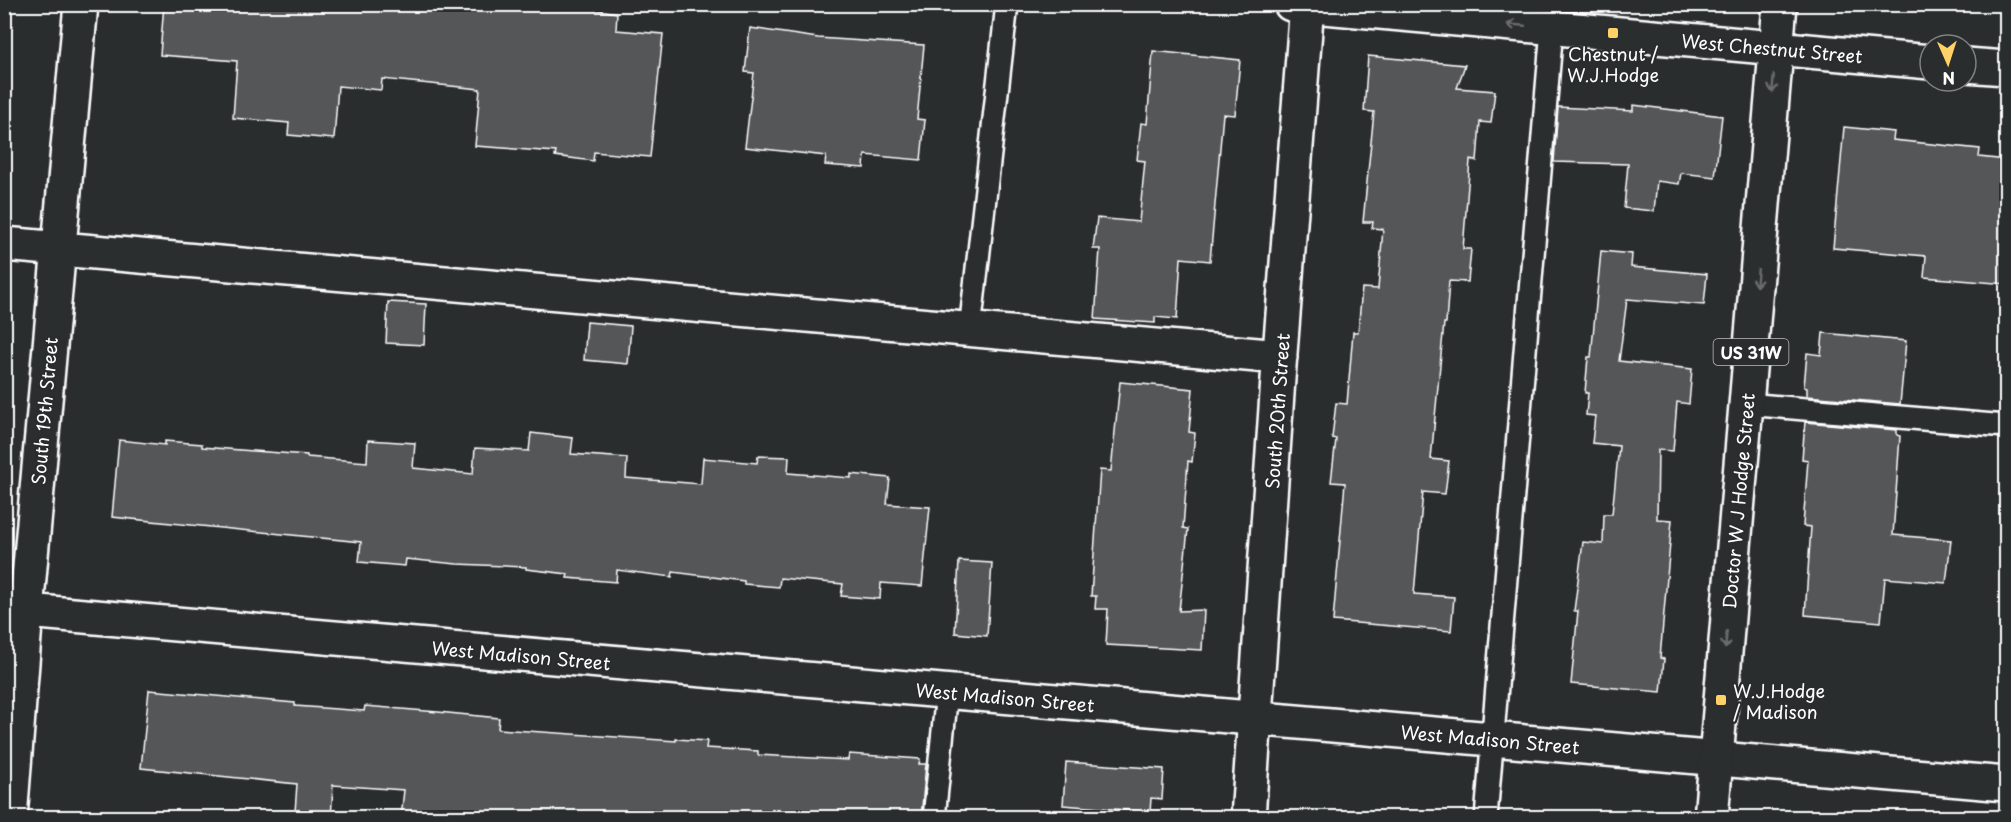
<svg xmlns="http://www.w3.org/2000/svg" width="2011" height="822" viewBox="0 0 2011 822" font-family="'Playpen Sans',sans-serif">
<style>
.building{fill:#555758;stroke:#fff;stroke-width:1.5}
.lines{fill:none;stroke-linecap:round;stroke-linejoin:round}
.lane-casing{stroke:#fff;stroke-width:26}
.street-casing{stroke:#fff;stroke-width:38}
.secondary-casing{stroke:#fff;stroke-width:38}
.primary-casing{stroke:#fff;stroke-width:38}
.lane{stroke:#2a2d2e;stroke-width:21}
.street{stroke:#2a2d2e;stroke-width:33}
.secondary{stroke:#2a2d2e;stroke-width:33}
.primary{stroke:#2a2d2e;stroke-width:33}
.oneway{stroke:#6a6c6d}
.poi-dot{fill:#ffd166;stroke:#2a2d2e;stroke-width:2}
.labels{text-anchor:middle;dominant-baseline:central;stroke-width:4.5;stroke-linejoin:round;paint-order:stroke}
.shield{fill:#2a2d2e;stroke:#bfc0c0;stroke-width:1.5}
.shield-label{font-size:16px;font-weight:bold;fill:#fff}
.street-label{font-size:18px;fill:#fff;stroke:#2a2d2e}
.poi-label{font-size:18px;fill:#fff;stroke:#2a2d2e}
</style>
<rect width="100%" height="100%" fill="#2a2d2e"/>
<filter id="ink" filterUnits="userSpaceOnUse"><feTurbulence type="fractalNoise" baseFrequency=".0167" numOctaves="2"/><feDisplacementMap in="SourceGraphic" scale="12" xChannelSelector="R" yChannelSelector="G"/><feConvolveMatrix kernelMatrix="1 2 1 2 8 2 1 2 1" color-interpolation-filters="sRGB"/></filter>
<g filter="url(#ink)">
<path class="building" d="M164,4H381V7L442,10V4H561L617,13L616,30L663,34L650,157L594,152L593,161L555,156L556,152L475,146L480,89L382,79L381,90L338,86L334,139L288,135L289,123L233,118L237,61L160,55Z
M750,28L818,38L924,45L917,119L925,120L921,160L865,155L864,168L825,165L826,156L745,147L754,73L745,72Z
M1153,51L1240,60L1235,115L1223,114L1210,261L1181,258L1177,319L1155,317V323L1095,319L1100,249H1093L1097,218L1139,222L1145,161L1137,160L1141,123L1147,124Z
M1368,56L1465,65L1457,88L1495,91L1491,123L1480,122L1477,161L1470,160L1463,249H1471L1468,282L1449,281L1446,323H1444L1431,459L1449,461L1445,494L1423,492L1414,594L1454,597L1451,631L1333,621L1345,483L1331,482L1336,439L1332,438L1336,403L1347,404L1353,332H1358L1362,288L1378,289L1383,229L1372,228L1373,222H1363L1374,112L1364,111Z
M1633,105L1722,116L1715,177L1681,173L1679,184L1657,181L1654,211L1624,208L1628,164L1554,162L1558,107L1633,111Z
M1844,127L1894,132L1893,140L1980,149L1979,157L2007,160V284L1924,277L1926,256L1833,248Z
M1601,251L1632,254L1631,267L1707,274L1704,305L1627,299L1619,361L1692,369L1689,404L1677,402L1673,451L1658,450L1657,519L1672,520L1660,658L1664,659L1661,692L1571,684L1578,611H1574L1583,542L1603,544L1604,514H1612L1619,446L1592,443L1595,416L1586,415L1588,393H1585L1588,357H1591Z
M388,302L426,304L424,345L386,343Z
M587,322L631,326L628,364L584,360Z
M1823,333L1906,341L1900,404L1807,396V388L1804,387L1807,353L1821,355Z
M1120,382L1193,389L1189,432L1195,433L1192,462L1188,461L1183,528L1188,529L1179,611L1204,610L1202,650L1106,645L1108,609H1095L1096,596H1091L1100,470L1111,471Z
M1805,422L1897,430V435L1900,436L1893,535L1951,540L1946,583L1885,578L1881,622L1805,615L1811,527L1803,526L1808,460L1802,459Z
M531,433L573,438L571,454L627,458L626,478L701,484L703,458L757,463L758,456L789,457L788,473L851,478V474L890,478L887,504L930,507L922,586L881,583L880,599L841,596L843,584L780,578L779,587L744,584V581L673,572L672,577L617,570L616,582L567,578L568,574L526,569V567L457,564L406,559L405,566L359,562L361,542L112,517L119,440L165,445V441L202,444V447L307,455V457L367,462L368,440L415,443L413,468L473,474L475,448L529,451Z
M959,561L992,563L987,636L955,633Z
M149,690L295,703V706L364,711L365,706L438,712L499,718L498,729L676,741V739L707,741L706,748L758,751V755L848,760L849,754L920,759L919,764H926L921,818H401L404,790L333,785L331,818H302V812H295L297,784L141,768Z
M1066,762L1164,769L1162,799L1151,798L1150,812L1063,805Z"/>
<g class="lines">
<g class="lane-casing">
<path id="lane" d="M970,330L1007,4
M1746,404L2006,426
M934,818L947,692
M1486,818L1552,28"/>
</g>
<g class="street-casing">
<path id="street" d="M4,244L1280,357
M4,609L2006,784
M10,818L26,611L81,4
M1248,818L1278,379L1307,4"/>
</g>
<g class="secondary-casing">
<path id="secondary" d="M1291,4L1930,62
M1966,65L2006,68"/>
</g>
<g class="primary-casing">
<path id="primary" d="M1711,818L1780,4"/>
</g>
<use href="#lane" class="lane"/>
<use href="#street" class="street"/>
<use href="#secondary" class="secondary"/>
<use href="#primary" class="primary"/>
</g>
<defs><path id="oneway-shaft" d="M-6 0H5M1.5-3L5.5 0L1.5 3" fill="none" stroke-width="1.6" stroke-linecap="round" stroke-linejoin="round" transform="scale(1.5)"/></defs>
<g class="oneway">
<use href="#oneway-shaft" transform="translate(1516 25) rotate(-175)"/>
<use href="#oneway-shaft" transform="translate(1773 84) rotate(95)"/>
<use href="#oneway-shaft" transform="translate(1757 278) rotate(95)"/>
<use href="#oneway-shaft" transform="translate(1726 640) rotate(95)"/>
</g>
</g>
<g class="poi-dot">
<rect x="1607" y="27" width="12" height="12" rx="3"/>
<rect x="1715" y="694" width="12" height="12" rx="3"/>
</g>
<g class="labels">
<rect class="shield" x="1713.5" y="339" width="75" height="26" rx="4.5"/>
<g class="shield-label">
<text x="1751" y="352">US 31W</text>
</g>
<g class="street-label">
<text transform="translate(1772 48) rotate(5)">West Chestnut Street</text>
<text transform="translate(44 411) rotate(-85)">South 19th Street</text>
<text transform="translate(1277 411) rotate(-86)">South 20th Street</text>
<text transform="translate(1738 501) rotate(-85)">Doctor W J Hodge Street</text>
<text transform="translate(521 655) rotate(5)">West Madison Street</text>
<text transform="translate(1005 697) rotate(5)">West Madison Street</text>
<text transform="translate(1490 739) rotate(5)">West Madison Street</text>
</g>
<g class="poi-label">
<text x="1613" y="53">Chestnut /<tspan x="1613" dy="21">W.J.Hodge</tspan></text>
<text x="1733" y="690" text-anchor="start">W.J.Hodge<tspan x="1733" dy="21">/ Madison</tspan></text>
</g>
</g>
<rect width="2011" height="822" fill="none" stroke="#2a2d2e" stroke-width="24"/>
<rect x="12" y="12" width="1987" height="798" fill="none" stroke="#fff" stroke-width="2" filter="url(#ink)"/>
<g transform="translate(1948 63) rotate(177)"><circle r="28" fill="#2a2d2e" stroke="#7f8182" stroke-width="1.5"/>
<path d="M0-4.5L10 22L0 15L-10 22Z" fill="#ffd166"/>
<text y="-9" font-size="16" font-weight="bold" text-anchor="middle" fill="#ffffff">N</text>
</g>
</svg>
